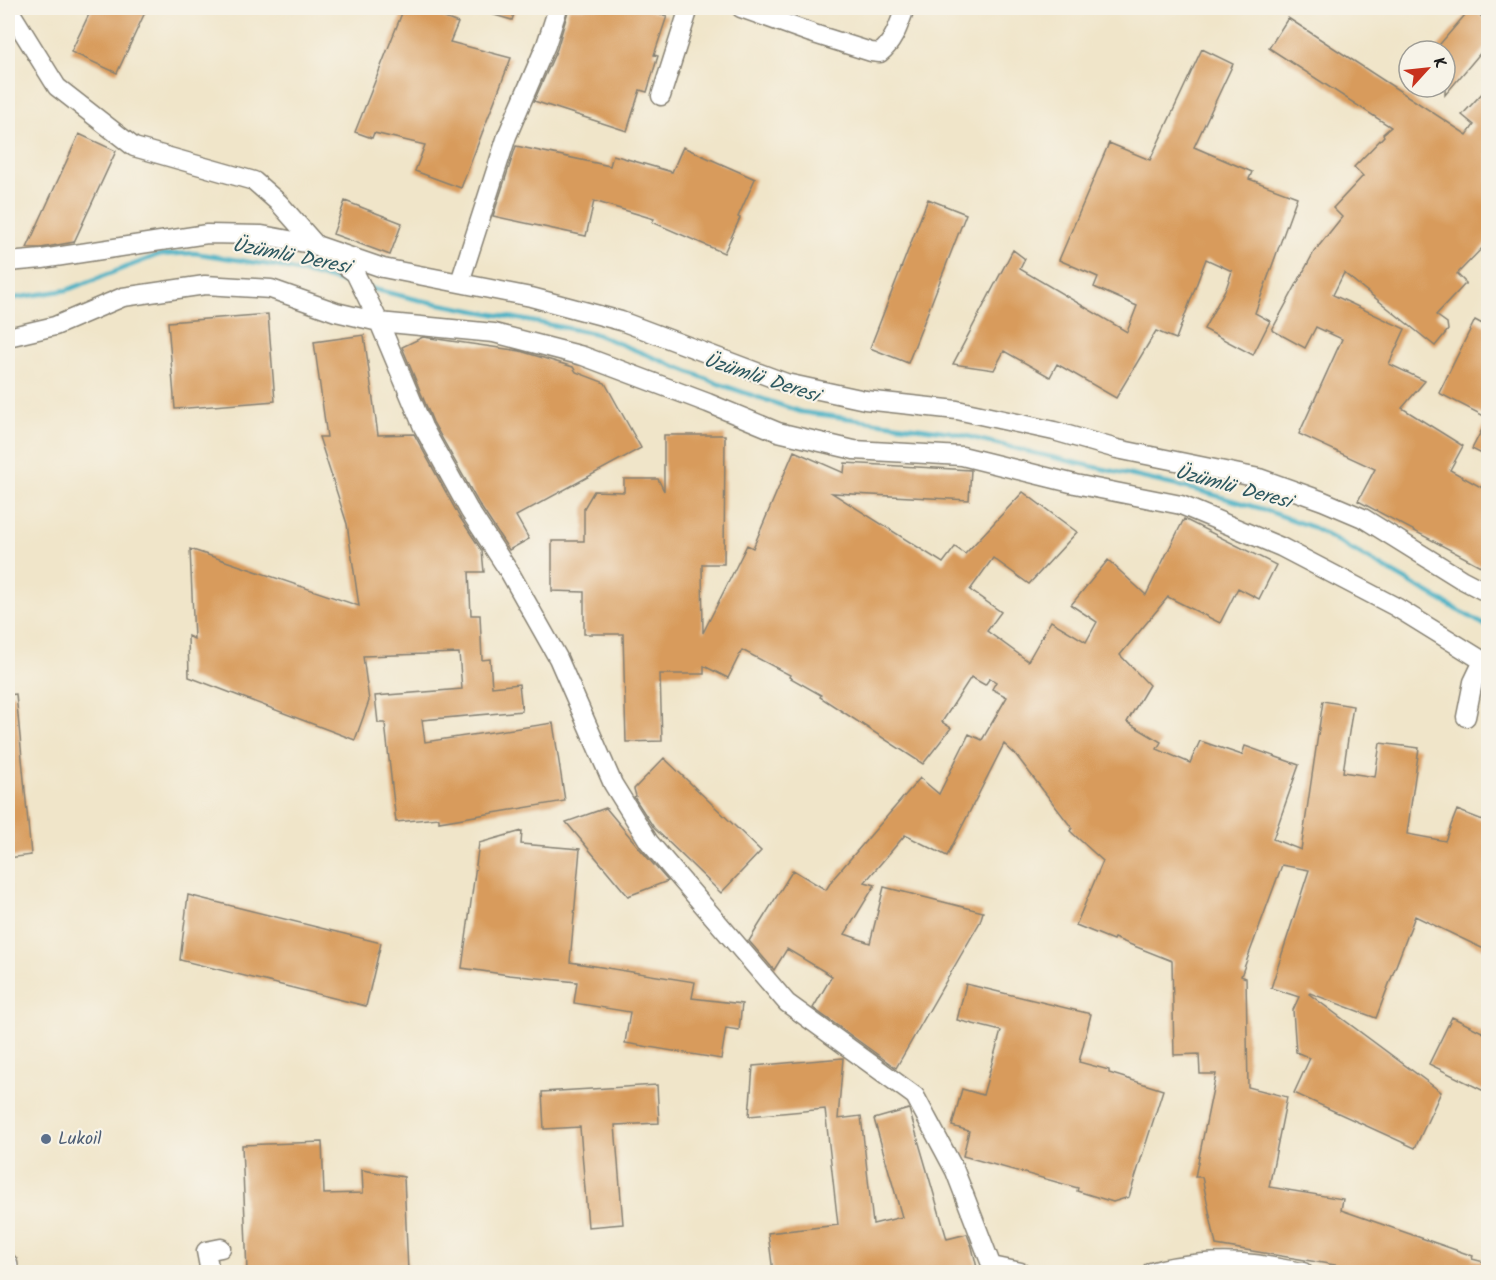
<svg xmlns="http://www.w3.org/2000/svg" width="1496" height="1280" viewBox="0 0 1496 1280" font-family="Kalam,sans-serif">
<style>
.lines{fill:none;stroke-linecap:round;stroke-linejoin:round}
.stream{stroke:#47b1c5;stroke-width:4.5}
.building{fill:#d89b5c}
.minor-casing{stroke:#868072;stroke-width:21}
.minor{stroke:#fff;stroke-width:18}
.service-dot{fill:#5c6f8a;stroke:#f7f3e8;stroke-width:2}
.labels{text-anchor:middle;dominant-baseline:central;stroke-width:4.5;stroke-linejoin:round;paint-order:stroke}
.service-label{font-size:18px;fill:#4e5e75;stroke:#f7f3e8;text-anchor:start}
.water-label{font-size:20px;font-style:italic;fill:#2d5860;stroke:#f7f3e8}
</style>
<rect width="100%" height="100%" fill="#f7f3e8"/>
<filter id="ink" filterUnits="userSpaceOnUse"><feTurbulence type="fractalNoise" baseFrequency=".0167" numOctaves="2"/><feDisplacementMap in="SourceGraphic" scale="12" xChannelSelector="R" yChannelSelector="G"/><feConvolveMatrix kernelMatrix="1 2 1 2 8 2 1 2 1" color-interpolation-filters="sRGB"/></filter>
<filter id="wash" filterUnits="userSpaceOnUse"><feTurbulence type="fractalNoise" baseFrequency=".008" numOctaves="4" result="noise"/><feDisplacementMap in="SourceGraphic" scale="24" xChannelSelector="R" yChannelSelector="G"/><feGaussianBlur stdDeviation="1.35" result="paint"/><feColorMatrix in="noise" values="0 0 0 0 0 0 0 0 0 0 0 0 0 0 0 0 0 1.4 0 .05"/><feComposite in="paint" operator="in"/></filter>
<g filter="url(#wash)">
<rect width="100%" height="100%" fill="#f0e5c9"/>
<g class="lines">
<path class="stream" d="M369,288L419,300L593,333L719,384L801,412L950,432L1038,454L1200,491L1259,508L1312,527L1488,627
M8,299L67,290L158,255L194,253L276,266L355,285"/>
</g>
<g id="blocks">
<path class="building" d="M92,8H147L117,73L71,52Z
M404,8H418L458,23L450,42L511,58L461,188L415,171L425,145L374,133L372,138L355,132Z
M480,8H516L512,20L480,11Z
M569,8H641L667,16L654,55L658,56L647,92L640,90L627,131L534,101L557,49Z
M1471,8H1474L1488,24V44L1445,95V51H1434Z
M1288,18L1467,135L1474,125L1462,115L1488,87V242L1457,274L1466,283L1436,315L1447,323L1448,330L1435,346L1344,273L1333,295L1405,329L1389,364L1425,381L1402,408L1463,446L1450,470L1488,491V570L1358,501L1375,469L1299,434L1342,339L1316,327L1305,348L1272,330L1314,252L1342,217L1333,208L1363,176L1354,167L1384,136L1383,134L1391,127L1269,48Z
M1202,49L1233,64L1194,147L1252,172L1249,179L1297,197L1255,313L1270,321L1253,355L1204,329L1227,286L1232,271L1206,259L1176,339L1156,331L1116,398L1057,364L1050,377L1004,351L994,370L953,364L1013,250L1025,259L1020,269L1127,332L1137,306L1094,287L1098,277L1059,260L1109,143L1150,160Z
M79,134L116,151L74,242L41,248H27Z
M516,146L610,166L613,155L672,172L683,147L755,179L738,217L740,218L724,253L652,222L654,219L594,201L586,236L493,216Z
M928,199L966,214L908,363L870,348Z
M345,201L402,223L390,255L333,234Z
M268,314L275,401L175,409L168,322Z
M1475,320L1488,327V457L1472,449L1488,418L1439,393Z
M364,335L378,435L414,434L459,516L482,551L484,572H469L471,615H480L482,660L490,659L492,687L519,684L522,711L422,720L425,742L553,723L565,801L439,822V818L396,822L385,723H378L375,696L462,689L459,653L363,656L369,701L355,740L189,677L188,636L194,639L190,549L359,606L347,524L319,437H327L314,342Z
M423,337L520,351L573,367L576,372L605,383L641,448L516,516L529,539L509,550L479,504L433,422L402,347Z
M664,435H725L724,564H702L703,633L747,545L753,548L794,451L844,473L845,463L971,470L969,500L832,493L943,563L955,547L965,554L1023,492L1077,532L1029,584L993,558L970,590L1001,612L987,631L1028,661L1051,621L1086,642L1097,622L1071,605L1108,560L1146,595L1184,519L1276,565L1259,599L1238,588L1220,623L1168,597L1120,655L1149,685L1127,722L1161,742L1157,749L1190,763L1200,741L1242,755L1245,746L1299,765L1273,839L1301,850L1323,701L1353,706L1343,772L1375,777L1380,743L1419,748L1407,834L1445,841L1457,810L1488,822V951L1415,916L1376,1018L1310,993L1309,994L1441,1092L1415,1148L1294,1093L1310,1058L1296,1052L1293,1010L1299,997L1271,988L1309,870L1282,865L1241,976L1246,978L1248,1087L1287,1097L1269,1187L1343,1199L1341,1210L1473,1256L1472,1259L1488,1263V1272H1358L1335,1265L1216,1245L1202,1177H1195L1216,1074H1200L1199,1054L1174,1055L1172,961L1114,938L1113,940L1076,925L1103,861L1070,831L1072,828L1016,755L1004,744L947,856L905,835L865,882L875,885L845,934L870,943L884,887L983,912L980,922L896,1068L813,1008L832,976L787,949L774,970L749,941L793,870L826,890L832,880L920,778L939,794L969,734L982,740L1007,697L992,689L996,682L990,678L985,685L971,677L942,722L951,728L923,764L820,697L821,695L789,677L790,675L742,650L728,678L704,666V674H660L662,741L626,742L623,634H584V592L552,591V541H584V508L594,491L624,492V479H658L664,491Z
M16,694L31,855L8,858V695Z
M664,758L761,851L721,893L654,828L634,797L636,796L634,789Z
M606,808L640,849L668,881L628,896L566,822Z
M522,831L521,844L580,849L570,962L695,982L692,998L742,1004L739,1030L726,1028L721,1059L625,1043L630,1012L574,1003L577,982L509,975L462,968L479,843Z
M188,895L381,943L366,1006L180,960Z
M966,984L1091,1014L1079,1062L1109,1070V1073L1163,1090L1129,1197L1113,1202L1077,1191L1078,1188L963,1156L969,1131L952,1126L962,1089L983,1095L1001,1031L957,1020Z
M1452,1017L1488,1035V1093L1429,1064Z
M843,1058L838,1119L861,1116L873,1224L902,1217L874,1119L909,1109L947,1239L967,1234L972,1247L978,1272H773L768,1233L838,1225L825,1109L749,1116L753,1066Z
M657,1085L659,1123L615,1125L623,1224L588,1227L580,1127L544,1129L542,1092Z
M322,1142L324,1194L363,1193L362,1170L404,1177L408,1272H247L242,1145Z"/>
</g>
</g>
<g filter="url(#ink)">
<use href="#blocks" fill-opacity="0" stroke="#868072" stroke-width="1.5"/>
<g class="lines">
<g class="minor-casing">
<path id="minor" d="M8,8L57,87L134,147L254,181L279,203L316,245L355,273L379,322L423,427L469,510L510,573L558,658L613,784L649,842L787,1003L915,1096L955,1171L994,1272
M741,8L811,33L871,52L880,53C894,42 899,24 905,8
M661,96L689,8
M8,262L42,259L207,234L262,235L316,245L383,268L531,297L621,321L786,383L865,400L957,410L1054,431L1117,449L1259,478L1323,501L1363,518L1461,579L1488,593
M460,282L507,136L546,45L558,8
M8,337L55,326L123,297L205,285L271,289L336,312L379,322L494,333L583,356L708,403L778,432L854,450L962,456L1075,484L1181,505L1281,547L1396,607L1488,664
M1466,717L1473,682L1483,661
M8,1263L9,1272
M992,1266L1021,1272
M210,1272L206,1251L221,1248
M1151,1272C1179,1263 1223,1260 1253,1264C1270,1266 1287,1270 1303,1272"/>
</g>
<use href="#minor" class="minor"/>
</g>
</g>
<circle class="service-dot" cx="46" cy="1139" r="6"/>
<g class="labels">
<g class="service-label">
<text x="58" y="1139">Lukoil</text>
</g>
<g class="water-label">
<text transform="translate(291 257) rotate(11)">Üzümlü Deresi</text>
<text transform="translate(761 379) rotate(18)">Üzümlü Deresi</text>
<text transform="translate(1233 488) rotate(15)">Üzümlü Deresi</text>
</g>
</g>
<rect width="1496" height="1280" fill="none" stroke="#f7f3e8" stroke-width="30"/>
<g transform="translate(1427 69) rotate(63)"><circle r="28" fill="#f7f3e8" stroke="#9f9d96" stroke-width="1.5"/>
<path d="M0-4.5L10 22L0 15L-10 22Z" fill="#c8321e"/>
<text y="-9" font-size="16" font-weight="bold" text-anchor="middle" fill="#1c1c1c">K</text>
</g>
</svg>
